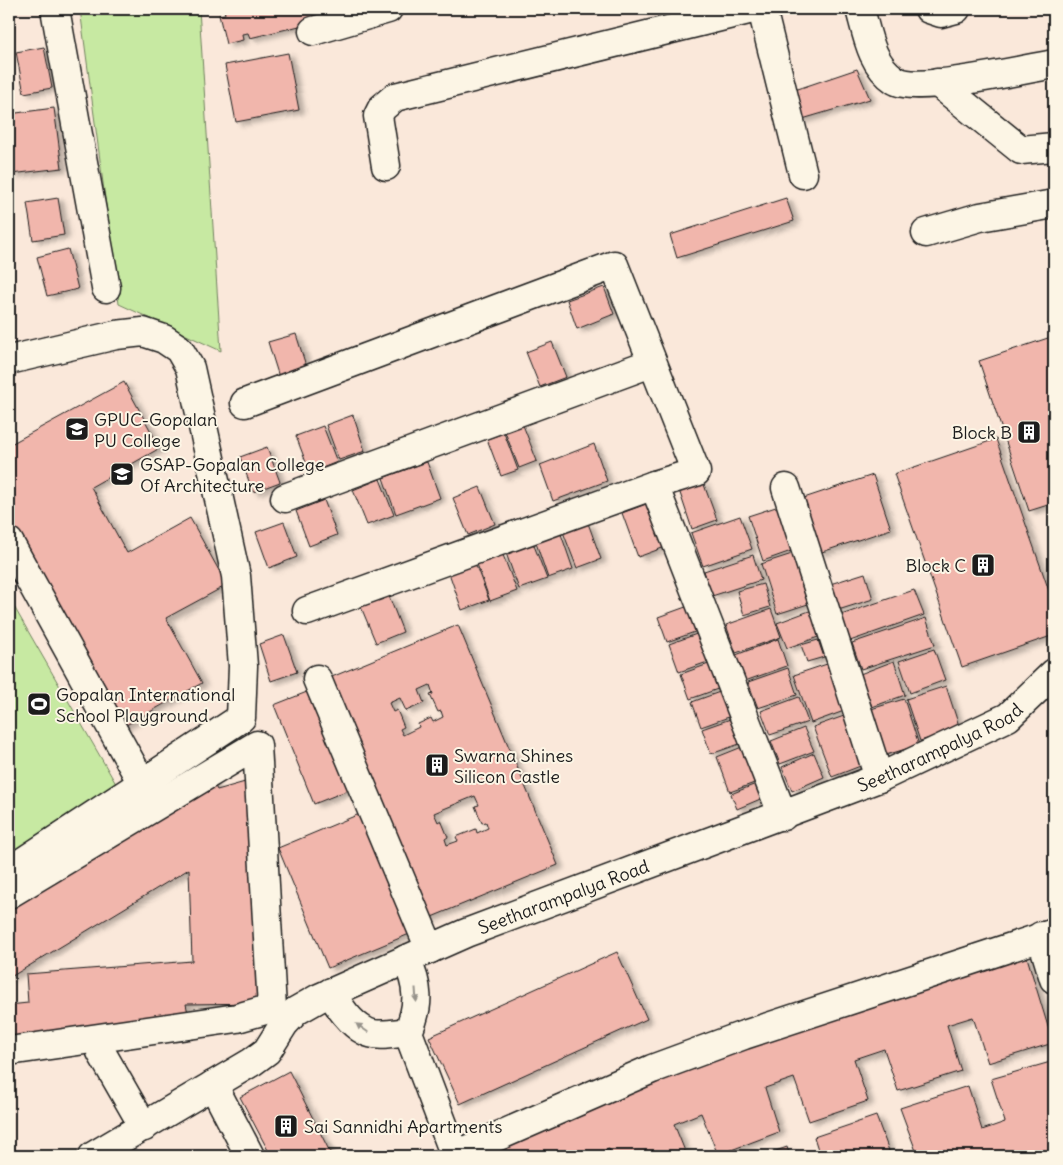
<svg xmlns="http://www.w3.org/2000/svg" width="1063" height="1165" viewBox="0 0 1063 1165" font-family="Delius,sans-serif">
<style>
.green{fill:#c7e9a2;stroke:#72825f}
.building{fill:#f1b6ac;stroke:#1c1c1c;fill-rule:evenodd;filter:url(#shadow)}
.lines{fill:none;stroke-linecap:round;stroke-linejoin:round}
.minor-casing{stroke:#1c1c1c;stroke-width:31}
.minor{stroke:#fcf5e5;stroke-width:28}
.oneway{fill:#97938b}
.labels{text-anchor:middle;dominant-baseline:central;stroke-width:4;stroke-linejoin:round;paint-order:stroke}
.poi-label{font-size:18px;fill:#1c1c1c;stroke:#fcf5e5;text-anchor:start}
.street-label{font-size:18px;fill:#1c1c1c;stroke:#fcf5e5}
</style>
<defs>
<filter id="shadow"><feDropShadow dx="5.5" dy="3" stdDeviation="2.5" flood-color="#0004"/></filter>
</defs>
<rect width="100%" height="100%" fill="#fae8da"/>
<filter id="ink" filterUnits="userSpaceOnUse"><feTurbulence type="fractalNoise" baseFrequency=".02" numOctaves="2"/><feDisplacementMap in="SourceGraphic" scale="10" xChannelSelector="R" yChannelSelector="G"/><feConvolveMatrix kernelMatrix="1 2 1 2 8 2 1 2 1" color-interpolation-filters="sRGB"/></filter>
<g filter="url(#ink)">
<path class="green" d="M80,9H199L221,351L119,304Z
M9,598L131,810L9,885Z"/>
<path class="building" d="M224,9H356L357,12L250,38L248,33L242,34L243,40L226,44L219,15L225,14Z
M44,47L52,88L24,93L16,52Z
M288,53L299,110L236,122L225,65Z
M857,69L870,99L799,120L789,92Z
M54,108L62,168L11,174L9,114Z
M1054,162V196L1050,163Z
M58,198L64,235L33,240L27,203Z
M786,198L794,221L677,258L670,235Z
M68,249L78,289L47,296L37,257Z
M604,287L614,314L577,329L567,300Z
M296,334L307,369L279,377L268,342Z
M1054,336V503L1029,511L979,361Z
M552,342L566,377L540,387L526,352Z
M124,382L160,448L91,487L127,553L190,518L227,585L166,618L202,683L119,729L9,529V445Z
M353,415L365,451L339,460L326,425Z
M523,425L537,461L519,468L505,432Z
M323,426L337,462L310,473L296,436Z
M504,433L518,470L501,476L487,439Z
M996,439L1054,605V635L962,667L894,474Z
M594,444L607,481L553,501L540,465Z
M267,447L280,482L253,492L240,457Z
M427,462L440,498L396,514L383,478Z
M873,475L891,529L819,553L801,499Z
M380,479L394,515L367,525L353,490Z
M703,482L717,520L692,529L679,490Z
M480,487L495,524L468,535L453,498Z
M324,500L337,535L309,546L296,511Z
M649,503L665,547L638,557L622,513Z
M779,506L794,550L763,561L748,516Z
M740,516L752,549L703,566L691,533Z
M284,522L297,557L269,568L256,532Z
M588,523L601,559L577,568L563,532Z
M561,534L573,569L548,578L536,543Z
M533,543L547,579L519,589L506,553Z
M792,554L808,604L777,614L761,564Z
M503,555L517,591L490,601L477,564Z
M753,555L761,580L712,596L704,571Z
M475,563L489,600L462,610L449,573Z
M865,573L873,599L835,611L827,585Z
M763,584L770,607L744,615L737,591Z
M914,590L924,615L850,641L841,615Z
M389,596L403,632L376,643L361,607Z
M694,604L703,629L667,642L658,617Z
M771,609L781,637L736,653L726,625Z
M812,610L821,636L787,648L777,623Z
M926,618L935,645L861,669L852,643Z
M458,625L558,865L422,921L322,681ZM430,685L433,694L430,695L438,712L441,711L443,717L433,722L431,718L418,724L419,727L403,735L400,729L404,727L397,710L393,712L389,703L400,698L406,711L424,703L419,690ZM475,796L479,805L475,806L482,823L486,822L488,828L477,833L476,829L456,837L458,841L447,845L445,839L448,837L441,820L438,822L434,813Z
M705,631L716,659L679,672L669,644Z
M284,635L297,672L271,681L259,644Z
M778,639L787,666L745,681L736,655Z
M818,640L824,657L807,662L801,645Z
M934,649L945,680L910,693L899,661Z
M717,661L726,686L690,699L681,674Z
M894,661L905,695L872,707L860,674Z
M827,664L844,711L811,723L794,675Z
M788,668L797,695L758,708L748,682Z
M946,686L960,729L920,741L906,699Z
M728,689L737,714L701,727L692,702Z
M312,690L351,789L314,804L274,705Z
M799,697L808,722L770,735L761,711Z
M904,699L919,745L886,755L871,709Z
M739,716L748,741L711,754L702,729Z
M844,716L863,765L832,777L813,727Z
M804,728L814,751L780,764L771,741Z
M752,743L765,779L730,792L717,757Z
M814,753L824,777L792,791L782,767Z
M210,777L217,790L245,782L256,783L263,1003L186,1004L189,1018L9,1041V1005L28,1003L26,974L192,961L189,869L9,978V898Z
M766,780L772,794L737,809L731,794Z
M369,810L419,930L328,968L278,848Z
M617,952L647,1019L460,1104L429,1037Z
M1026,954L1053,1043L988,1063L973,1017L947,1025L961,1071L898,1091L884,1049L854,1059L868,1101L809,1121L794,1078L765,1088L779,1132L718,1155L701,1113L674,1124L687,1156H612L609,1149L592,1156H506L500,1143L684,1068Z
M1054,1061V1150L1035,1156H902L916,1151L900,1108L968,1086L982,1130L1005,1122L991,1079Z
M289,1071L332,1156H271L240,1097Z
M876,1116L891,1156H820L814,1137Z
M787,1147L790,1156H762Z"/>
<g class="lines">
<g class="minor-casing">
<g id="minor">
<path d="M55,9L106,288"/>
<path d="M762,9L803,174"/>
<path d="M860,9C867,34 871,64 895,80C916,94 1025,69 1054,64"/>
<path d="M929,9L941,13L956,9"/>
<path d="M313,31L388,9"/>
<path d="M938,83L1021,150L1054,147"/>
<path d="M386,166L378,116L382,108L395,97L753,9"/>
<path d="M926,233L980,217L1054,204"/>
<path d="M9,360L116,335L143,332L164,339L179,349L190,368L236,576L243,666L241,718L9,871"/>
<path d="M245,403L614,265L696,472L654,485L783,816"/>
<path d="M786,488L879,778"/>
<path d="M285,498L651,363"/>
<path d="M9,542L142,783"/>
<path d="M307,611L654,485"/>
<path d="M317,679L430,949"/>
<path d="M9,894L257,745L272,1008L237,1018L9,1051"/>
<path d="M1041,936L1054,979"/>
<path d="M406,959C419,986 420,1005 408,1032L455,1156"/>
<path d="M331,992C338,1006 351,1024 365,1031C376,1038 396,1033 408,1032"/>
<path d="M101,1052L144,1127"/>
<path d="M213,1085L250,1156"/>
<path d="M455,1155L652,1069L744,1035L1054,933"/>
<path id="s1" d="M93,1156L252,1062L267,1051L284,1024L296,1011L319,998L466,933L879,778L1008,717L1054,673"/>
</g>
</g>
<use href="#minor" class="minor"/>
</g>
<defs><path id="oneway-solid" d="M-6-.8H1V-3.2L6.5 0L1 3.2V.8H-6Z" transform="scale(1.25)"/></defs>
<g class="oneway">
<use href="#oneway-solid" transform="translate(416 995) rotate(86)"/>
<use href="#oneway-solid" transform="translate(362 1028) rotate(-145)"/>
</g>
</g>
<defs>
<g id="university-square" transform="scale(1.25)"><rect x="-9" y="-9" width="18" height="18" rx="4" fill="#1c1c1c" stroke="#fcf5e5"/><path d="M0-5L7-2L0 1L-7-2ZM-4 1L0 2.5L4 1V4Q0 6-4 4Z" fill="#fff"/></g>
<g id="building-square" transform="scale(1.25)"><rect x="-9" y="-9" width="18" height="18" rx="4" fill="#1c1c1c" stroke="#fcf5e5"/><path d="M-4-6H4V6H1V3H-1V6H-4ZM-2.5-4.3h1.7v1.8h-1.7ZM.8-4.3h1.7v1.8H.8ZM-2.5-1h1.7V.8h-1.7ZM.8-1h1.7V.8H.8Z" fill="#fff"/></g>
<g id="stadium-square" transform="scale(1.25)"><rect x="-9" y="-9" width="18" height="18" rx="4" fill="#1c1c1c" stroke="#fcf5e5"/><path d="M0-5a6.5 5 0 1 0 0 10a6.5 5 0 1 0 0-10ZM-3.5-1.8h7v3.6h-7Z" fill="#fff"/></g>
</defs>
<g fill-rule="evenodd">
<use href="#university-square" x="77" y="429"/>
<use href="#building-square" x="1029" y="432"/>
<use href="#university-square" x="122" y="474"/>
<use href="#building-square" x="983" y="565"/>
<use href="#stadium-square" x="39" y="704"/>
<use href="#building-square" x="437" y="765"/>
<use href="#building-square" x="286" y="1126"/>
</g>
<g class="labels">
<g class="poi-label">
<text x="94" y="419">GPUC-Gopalan<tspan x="94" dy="21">PU College</tspan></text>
<text x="1012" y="432" text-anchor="end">Block B</text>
<text x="140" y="464">GSAP-Gopalan College<tspan x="140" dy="21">Of Architecture</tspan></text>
<text x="966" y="565" text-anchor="end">Block C</text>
<text x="56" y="694">Gopalan International<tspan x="56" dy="21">School Playground</tspan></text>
<text x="454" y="755">Swarna Shines<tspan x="454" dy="21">Silicon Castle</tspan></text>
<text x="304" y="1126">Sai Sannidhi Apartments</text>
</g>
<g class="street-label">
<text stroke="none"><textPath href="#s1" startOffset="949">Seetharampalya Road</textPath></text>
<text stroke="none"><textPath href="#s1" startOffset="544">Seetharampalya Road</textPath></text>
</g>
</g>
<rect width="1063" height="1165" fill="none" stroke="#fcf5e5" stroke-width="30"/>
<rect x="15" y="15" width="1033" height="1135" fill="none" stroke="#1c1c1c" stroke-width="2" filter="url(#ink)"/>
</svg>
